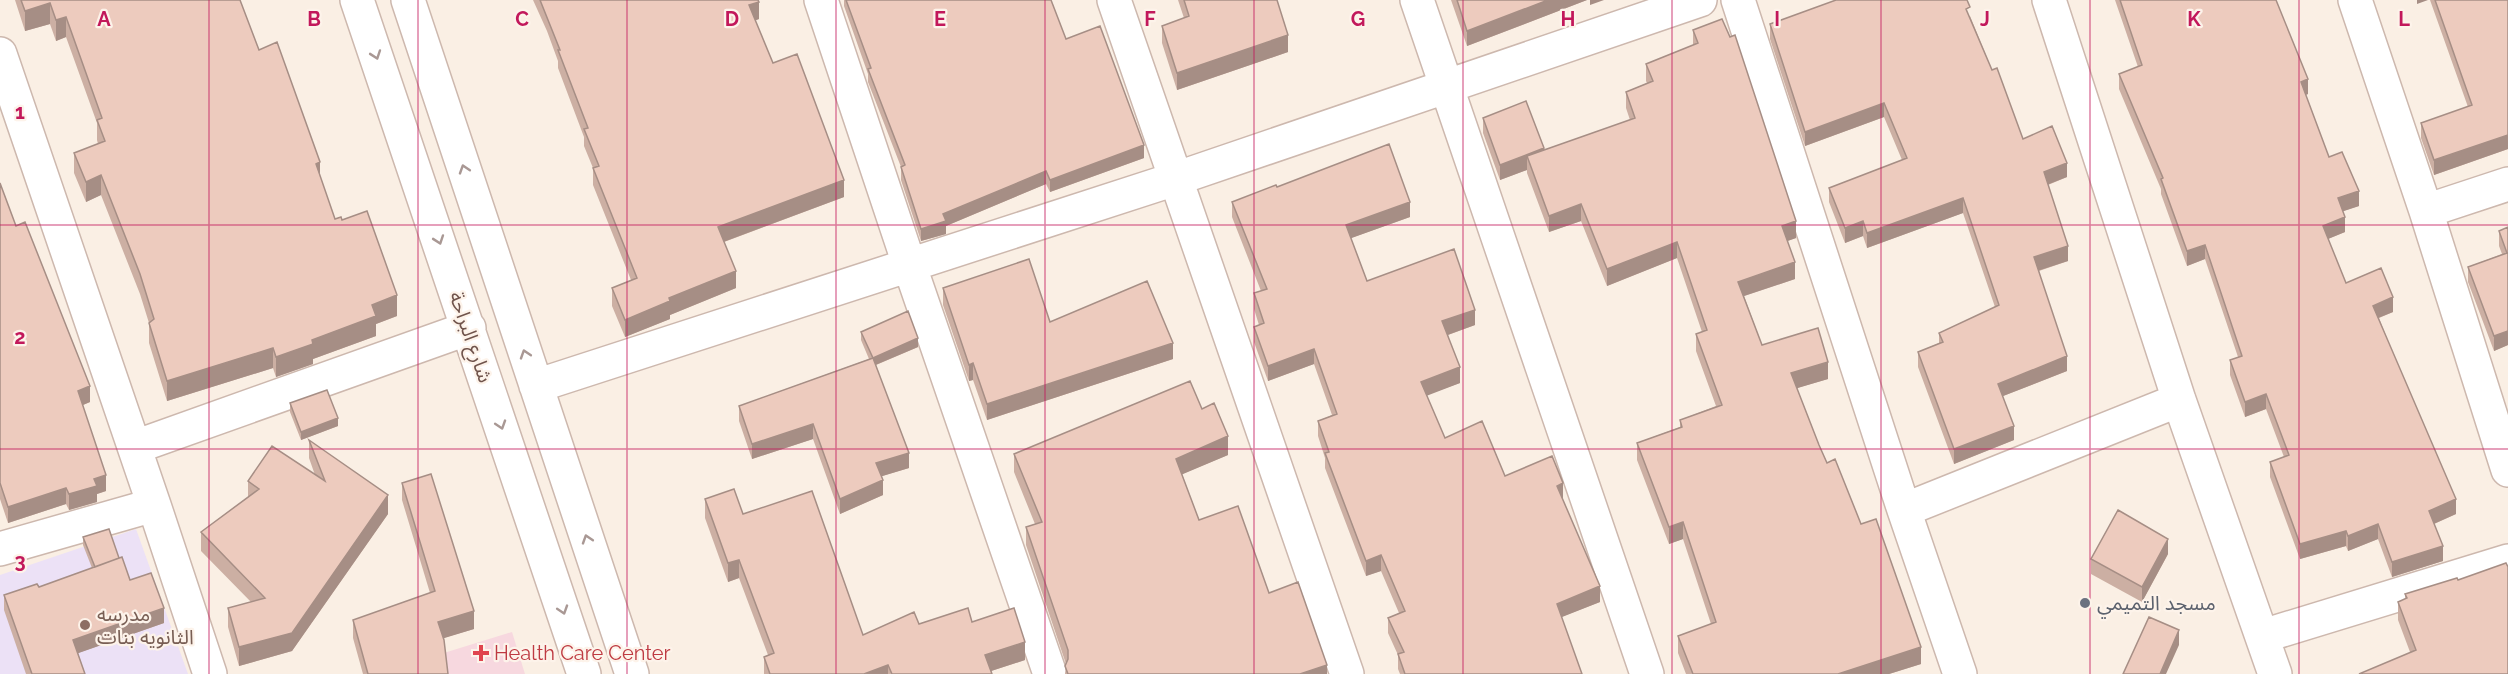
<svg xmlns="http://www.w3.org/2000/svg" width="2508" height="674" viewBox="0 0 2508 674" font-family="Raleway,'Noto Sans Arabic',sans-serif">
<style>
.education{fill:#ece1f6}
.medical{fill:#f7d8df}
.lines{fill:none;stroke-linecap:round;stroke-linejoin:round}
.minor-casing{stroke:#cdb8ae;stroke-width:36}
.minor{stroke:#fff;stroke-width:33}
.wall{fill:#ccafa3}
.shaded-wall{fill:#a68e85}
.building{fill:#edcbbe;stroke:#a68e85;stroke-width:1.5}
.oneway{stroke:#a99894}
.grid{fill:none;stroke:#c2185b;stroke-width:1.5;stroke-opacity:0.55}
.worship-dot{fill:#6b7280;stroke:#fdf3ea;stroke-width:2}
.education-dot{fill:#8d6e63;stroke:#fdf3ea;stroke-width:2}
.health-dot{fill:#e0444e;stroke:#fdf3ea;stroke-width:2}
.labels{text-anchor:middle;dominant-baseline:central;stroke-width:4.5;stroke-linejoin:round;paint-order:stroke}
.street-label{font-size:20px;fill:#70544c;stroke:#fdf3ea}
.worship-label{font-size:20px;fill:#5b616d;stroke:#fdf3ea;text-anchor:start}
.education-label{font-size:20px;fill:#785e54;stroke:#fdf3ea;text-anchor:start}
.health-label{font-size:20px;fill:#be3a42;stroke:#fdf3ea;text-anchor:start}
.grid-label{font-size:20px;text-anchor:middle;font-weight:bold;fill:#c2185b;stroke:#fdf3ea;stroke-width:4.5;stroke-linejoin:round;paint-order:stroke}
</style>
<rect width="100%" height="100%" fill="#faefe4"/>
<path class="education" d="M136,529L188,674H0V575Z"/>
<path class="medical" d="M512,632L525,674H376Z"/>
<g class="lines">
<g class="minor-casing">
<path id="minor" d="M357,0L584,674
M408,0L632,674
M821,0L909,264L1050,674
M1114,0L1347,674
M1417,0L1647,674
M1738,0L1904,510L1960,674
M2049,0L2179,400L2275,674
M2355,0L2426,211L2508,470
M0,54L154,505L210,674
M2426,211L2508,184
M536,386L1175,179L1700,0
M135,447L469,328
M1904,510L2179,400
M0,549L154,505
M2263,636L2508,561"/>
</g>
<use href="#minor" class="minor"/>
</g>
<path class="wall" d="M15,0H240L259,50L320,177L335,219L342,220L397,316L376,324V336L313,359V364L276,377L273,368L167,401L149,343V323L140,294L101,195L86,202L74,173V153L98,144L97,140V123L66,37L56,41L50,24L25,31Z
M533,0H758L759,19L755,20L773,63L844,197L724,242L736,288L670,315V319L625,337L612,306V288L631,280L593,185V168L584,146V137L558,68V61L547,31Z
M844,0H1051L1066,39L1144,158L1050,192L1046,184L946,226V234L921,241L901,180V167L868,82V74L844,6Z
M1178,0H1277L1288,52L1177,90L1162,43V26L1184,18Z
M1451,0H1587L1467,46Z
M2115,0H2276L2308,94L2306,95L2329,157L2359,206L2343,211L2345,232L2328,239L2346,283L2393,312L2379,318L2456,514L2434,524L2443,561L2392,577L2378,539L2348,551L2346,546L2300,559L2270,477V462L2284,457L2266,409L2245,417L2230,375V360L2238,357L2205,259L2187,266L2161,194V189L2119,89V74L2138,67Z
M2430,0H2508V149L2434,175L2421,138V123L2468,107Z
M1970,16L1992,70L2023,139L2067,177L2048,185L2068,261L2039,271L2067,371L2003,396L2014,440L1954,464L1918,367V352L1939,343V333L1995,307L1963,213L1867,248L1863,236L1845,243L1829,202V188L1902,160L1884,117L1805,146L1770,39V24Z
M1693,30L1796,238L1787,241L1795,279L1744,296L1762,345L1828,379L1797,388L1819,445L1921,664L1889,674H1686L1678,653V636L1711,624L1683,539L1669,544L1637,460V443L1680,427V420L1716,406L1696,351V334L1702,332L1677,258L1607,286L1581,221L1549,232L1527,173V170L1500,180L1483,133V118L1544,150L1630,120L1626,108V92L1647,83L1646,81V64L1693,45Z
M0,183L16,226L90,402L83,405L106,491L97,494V502L69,510L66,504L8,523L0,499Z
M1277,187L1410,217L1351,238L1367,281L1475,325L1448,335L1460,383L1426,395L1445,438L1505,476L1563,499H1562L1600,602L1561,617L1582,674H1400L1398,669V655L1388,633V618L1399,613L1381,571L1366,576L1325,468V458L1318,436V421L1332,415L1314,364L1268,381L1254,342V327L1259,325L1254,309V293L1261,291L1232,217V202Z
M2508,227V345L2494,351L2468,282V267L2502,254L2499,246V231Z
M943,288L1050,322L1173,359L987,420L973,380L969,381L943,305Z
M861,332L918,347L876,365L909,468L882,476L883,495L840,514L813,439L752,459L739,421V406L869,359L861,340Z
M290,403L338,426L301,440L290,412Z
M1202,409L1228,455L1182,474L1199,520L1269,593L1327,674H1065L1066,664L1026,545V527L1035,524L1014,472V454Z
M309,440L388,514L292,651L239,666L228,627V608L251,602L201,551V532L248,497V481L315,475L309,458Z
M402,483L474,629L443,638L448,674H363L353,638V620L430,593L402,500Z
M705,499L743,514L863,635L919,624L972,622L1025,660L991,671L992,674H764V657L768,655L739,578L728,582L705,518Z
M83,537L119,558L130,580L164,623L78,653L85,674H26L4,610V595L39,587L92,568L83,545Z
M2168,554L2142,602L2091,574V559Z
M2458,580L2508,674L2410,652L2398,620V602L2405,599V594Z"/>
<path class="shaded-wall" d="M1548,0H1587L1467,46V31Z
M1590,0H1604L1590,5Z
M2417,0H2428L2417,4Z
M759,2V19L749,23V5Z
M50,3V24L25,31V11Z
M66,17V37L56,41V20Z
M1288,35V52L1177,90V73Z
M2308,79V94L2301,96V82Z
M1884,103V117L1805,146V132Z
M2508,135V149L2434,175V160Z
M1144,145V158L1050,192V180Z
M1544,148V163L1527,156V170L1500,180V165Z
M320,162V182L316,164Z
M2067,163V177L2044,186V172Z
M1046,171V184L946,226V234L921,241V229L943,214Z
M101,175V195L86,202V182Z
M844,180V197L718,244V227Z
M2359,191V206L2338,213V198Z
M1963,198V213L1867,248V233Z
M1410,202V217L1346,240V225Z
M1581,204V221L1549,232V216Z
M2345,217V232L2323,241V226Z
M1796,221V238L1782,243V226Z
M1863,221V236L1845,243V228Z
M1677,242V258L1607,286V269Z
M2205,245V259L2187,266V251Z
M2068,246V261L2034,272V257Z
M1795,262V279L1738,298V282Z
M736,271V288L670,315V319L625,337V320L669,298Z
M397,295V316L376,324V336L313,359V364L276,377V357L372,305Z
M2393,297V312L2373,320V306Z
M1475,310V325L1442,337V321Z
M2508,331V345L2494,351V336Z
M918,338V347L873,366V358Z
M1173,343V359L987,420V404Z
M273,348V368L167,401V381Z
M1314,349V364L1268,381V366Z
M2067,356V371L1998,398V384Z
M1828,362V379L1791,390V373Z
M973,363V380L969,381V365Z
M1460,367V383L1421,398V382Z
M90,386V402L78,407V391Z
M2266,394V409L2245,417V402Z
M338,418V426L301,440V432Z
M813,424V439L752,459V444Z
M2014,426V440L1954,464V449Z
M1228,436V455L1176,477V459Z
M909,453V468L876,478V463Z
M106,475V491L97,494V502L69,510V494L94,479Z
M883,480V495L840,514V499Z
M1563,483V499L1557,502V486Z
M66,488V504L8,523V507Z
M388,495V514L292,651L239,666V647Z
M2456,499V514L2429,526V511Z
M1683,522V539L1669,544V527Z
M2378,524V539L2348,551V536Z
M2346,531V546L2300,559V544Z
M2168,539V554L2142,602V587Z
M2443,546V561L2392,577V562Z
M1381,555V571L1366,576V561Z
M739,560V578L728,582V563Z
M1600,586V602L1557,619V604Z
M164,608V623L73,655V640Z
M474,611V629L438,640V622Z
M2179,630V645L2166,674H2160Z
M1025,642V660L985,673V655Z
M1921,647V664L1889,674H1838Z
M888,665V674H864Z
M1327,665V674H1300Z"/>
<path class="building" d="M21,0H240L259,50L277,42L320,162L316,164L335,219L341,217L342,220L367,211L397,295L372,305L376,316L312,340L313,344L276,357L273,348L167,381L149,323L154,319L140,274L101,175L86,182L74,153L105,141L97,120L102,118L66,17L56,20L50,3L25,11Z
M540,0H758L759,2L749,5L773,63L797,54L844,180L718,227L736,271L669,298L670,301L625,320L612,288L637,278L593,168L599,166L584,129L588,128L558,50H560Z
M846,0H1051L1066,39L1100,26L1144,145L1050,180L1046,171L943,214L946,221L921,229L901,167L905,165L868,69L871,68Z
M1184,0H1277L1288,35L1177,73L1162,26L1189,16Z
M1457,0H1548L1467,31Z
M1836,0H1967L1970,7L1966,9L1992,70L1997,68L2023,139L2052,126L2067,163L2044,172L2068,246L2034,257L2067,356L1998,384L2014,426L1954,449L1918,352L1943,342L1939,333L1999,305L1963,198L1867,233L1863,221L1845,228L1829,188L1907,158L1884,103L1805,132L1770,24Z
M2120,0H2276L2308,79L2301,82L2329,157L2342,152L2359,191L2338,198L2345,217L2323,226L2346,283L2381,268L2393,297L2373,306L2456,499L2429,511L2443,546L2392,562L2378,524L2348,536L2346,531L2300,544L2270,462L2289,455L2266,394L2245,402L2230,360L2242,356L2205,245L2187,251L2161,179L2163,178L2119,74L2142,65Z
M2435,0H2508V135L2434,160L2421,123L2472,105Z
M1722,19L1730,37L1735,35L1796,221L1782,226L1795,262L1738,282L1762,345L1818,328L1828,362L1791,373L1819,445L1827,463L1835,459L1861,524L1876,519L1921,647L1838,674H1693L1678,636L1716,622L1683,522L1669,527L1637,443L1682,427L1680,420L1722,405L1696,334L1707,330L1677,242L1607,269L1581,204L1549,216L1527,156L1635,118L1626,92L1653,81L1646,64L1698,43L1693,30Z
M1526,101L1544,148L1500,165L1483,118Z
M1389,144L1410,202L1346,225L1367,281L1454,249L1475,310L1442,321L1460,367L1421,382L1445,438L1482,421L1505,476L1552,456L1563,483L1557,486L1600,586L1557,604L1582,674H1405L1398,654L1404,652L1388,618L1405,611L1381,555L1366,561L1325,453L1329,452L1318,421L1337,414L1314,349L1268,366L1254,327L1264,323L1254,293L1267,289L1232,202L1276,185L1277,187Z
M0,183L16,226L25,222L90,386L78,391L106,475L94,479L97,486L69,494L66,488L8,507L0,483Z
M2508,227V331L2494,336L2468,267L2507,253L2499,231Z
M1029,259L1050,322L1147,281L1173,343L987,404L973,363L969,365L943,288Z
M908,311L918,338L873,358L861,332Z
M873,358L909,453L876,463L883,480L840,499L813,424L752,444L739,406Z
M1190,381L1202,409L1214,403L1228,436L1176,459L1199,520L1238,506L1269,593L1298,582L1327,665L1300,674H1068L1065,666L1068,659V650L1026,527L1042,522L1014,454Z
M327,390L338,418L301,432L290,403Z
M309,440L388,495L292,633L239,647L228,608L265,598L201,532L259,489L248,481L272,446L325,481Z
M431,474L474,611L438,622L444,640L448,674H368L353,620L435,591L402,483Z
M734,489L743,514L812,491L863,635L914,612L919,624L968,608L972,622L1014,608L1025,642L985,655L992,674H892L888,665L864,674H770L764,657L774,653L739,560L728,563L705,499Z
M2118,510L2168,539L2142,587L2091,559Z
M109,529L119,558L95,567L83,537Z
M122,557L130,580L151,573L164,608L73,640L85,674H32L4,595L37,584L39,587Z
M2506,563L2508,567V674H2359L2416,650L2398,602L2407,598L2405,594L2457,578L2458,580Z
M2149,617L2179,630L2160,674H2123Z"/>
<defs><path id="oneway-chevron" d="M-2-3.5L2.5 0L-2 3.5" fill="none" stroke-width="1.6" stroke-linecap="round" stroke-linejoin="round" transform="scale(1.5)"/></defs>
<g class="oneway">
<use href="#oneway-chevron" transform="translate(376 55) rotate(71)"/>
<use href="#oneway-chevron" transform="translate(464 169) rotate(-108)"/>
<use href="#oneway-chevron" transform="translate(439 240) rotate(71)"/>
<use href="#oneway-chevron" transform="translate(525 354) rotate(-108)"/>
<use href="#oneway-chevron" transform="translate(501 425) rotate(72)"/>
<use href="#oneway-chevron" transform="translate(587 539) rotate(-108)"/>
<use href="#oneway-chevron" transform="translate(563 610) rotate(72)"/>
</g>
<path class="grid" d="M209,0V674M418,0V674M627,0V674M836,0V674M1045,0V674M1254,0V674M1463,0V674M1672,0V674M1881,0V674M2090,0V674M2299,0V674M0,225H2508M0,449H2508"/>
<circle class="worship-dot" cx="2085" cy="603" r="6"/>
<circle class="education-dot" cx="85" cy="625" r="6"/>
<path class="health-dot" d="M478 644h6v6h6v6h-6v6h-6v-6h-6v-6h6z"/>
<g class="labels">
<g class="street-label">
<text transform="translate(471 337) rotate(71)">شارع البراحة</text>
</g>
<g class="worship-label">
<text x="2097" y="603">مسجد التميمي</text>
</g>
<g class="education-label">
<text x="97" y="614">مدرسه<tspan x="97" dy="23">الثانويه بنات</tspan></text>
</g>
<g class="health-label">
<text x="494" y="653">Health Care Center</text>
</g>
</g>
<g class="grid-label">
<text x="104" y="26">A</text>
<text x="314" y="26">B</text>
<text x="522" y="26">C</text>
<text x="732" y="26">D</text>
<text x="940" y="26">E</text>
<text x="1150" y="26">F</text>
<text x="1358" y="26">G</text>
<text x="1568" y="26">H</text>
<text x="1777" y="26">I</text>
<text x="1985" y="26">J</text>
<text x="2194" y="26">K</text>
<text x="2404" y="26">L</text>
<text x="20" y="119">1</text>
<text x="20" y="344">2</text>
<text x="20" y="568">3</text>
</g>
</svg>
